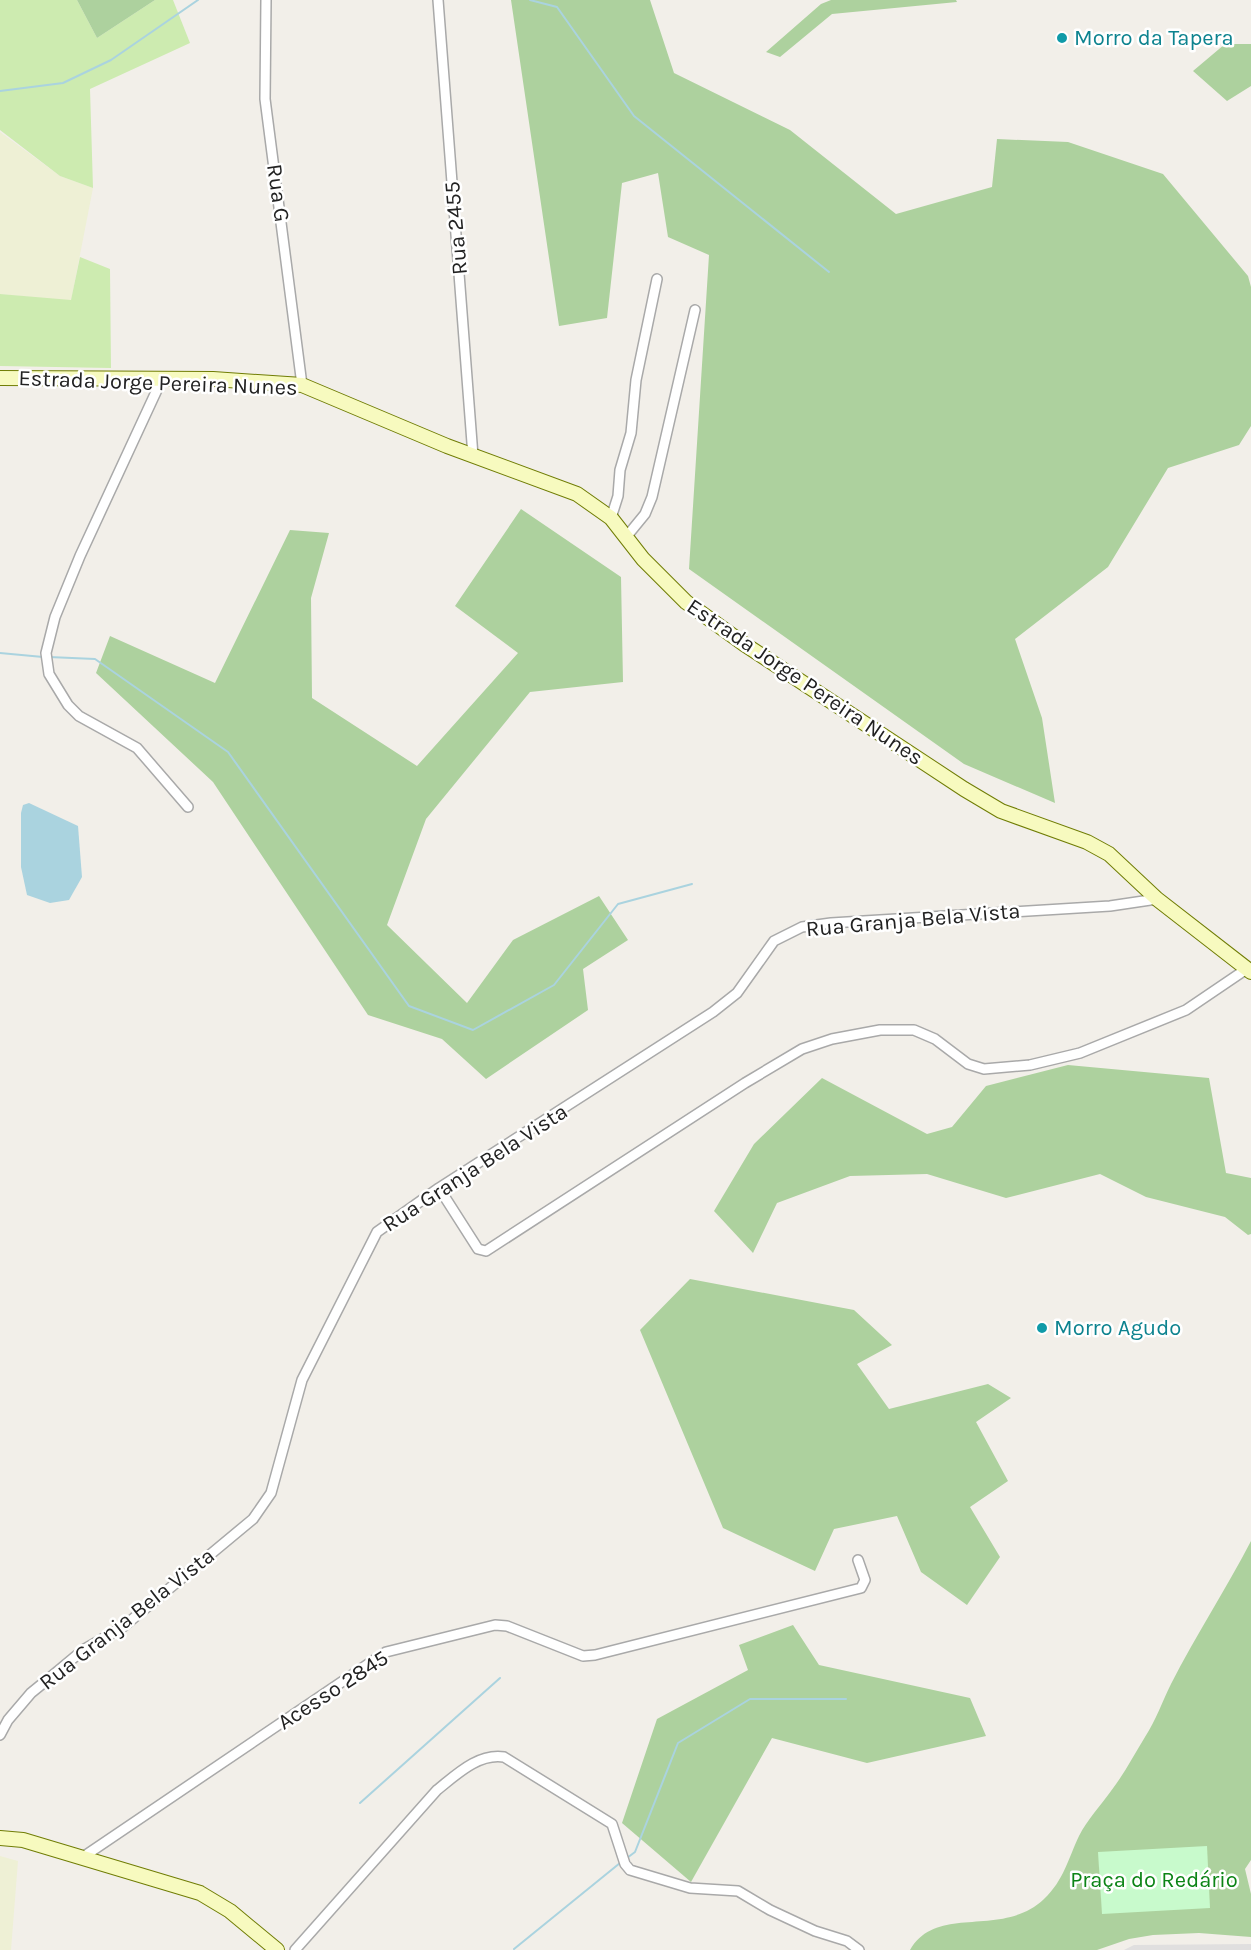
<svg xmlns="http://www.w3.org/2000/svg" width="1251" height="1950" viewBox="0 0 1251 1950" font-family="Karla,sans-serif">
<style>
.residential{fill:#e0dfdf}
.farmland{fill:#eef0d5}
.grass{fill:#cdebb0}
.forest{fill:#add19e}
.park{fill:#c8facc}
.water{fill:#aad3df}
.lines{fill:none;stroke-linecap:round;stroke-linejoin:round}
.stream{stroke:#aad3df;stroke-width:2}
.street-casing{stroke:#a9a9a9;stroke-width:12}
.secondary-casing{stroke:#707d05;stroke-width:16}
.street{stroke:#fff;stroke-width:9}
.secondary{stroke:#f7fabf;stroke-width:14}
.culture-dot{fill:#0f9aa8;stroke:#fff;stroke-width:2}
.labels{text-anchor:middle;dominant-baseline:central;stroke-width:5;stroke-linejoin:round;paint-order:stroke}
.culture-label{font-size:22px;fill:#0d838f;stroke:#fff;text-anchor:start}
.street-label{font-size:22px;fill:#222;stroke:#fff}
.park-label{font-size:22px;fill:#0c8416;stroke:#fff}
</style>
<rect width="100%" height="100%" fill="#f2efe9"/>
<path class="residential" d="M1251,1944V1950H1124L1134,1945Z"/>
<path class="farmland" d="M0,132L60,176L93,188L71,301L0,294Z
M0,1856L18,1861L11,1950H0Z"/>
<path class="grass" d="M0,0H77L97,38L155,0H173L190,43L90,89L93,188L60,176L0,130Z
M80,257L110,269L111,368L0,366V294L71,300Z"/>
<path class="forest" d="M77,0H155L97,38Z
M511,0H650L674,73L790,130L896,214L992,187L997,139L1068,142L1163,174L1248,276L1251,287V426L1239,445L1168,468L1108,567L1015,639L1042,718L1055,803L964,764L689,569L709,255L668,237L658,173L622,183L607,318L559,326Z
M831,0H956L957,2L832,14L780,57L766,52L821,4Z
M1225,44H1251V86L1227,101L1193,71Z
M521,509L621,577L623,682L530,692L426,819L387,925L467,1003L513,940L599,896L628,940L583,969L588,1010L486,1079L442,1039L368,1015L213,782L96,673L110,636L215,683L290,530L329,533L311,598L312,698L417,766L518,653L455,606Z
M1068,1065L1209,1078L1226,1173L1251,1178V1234L1248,1235L1225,1217L1146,1197L1100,1174L1006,1198L927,1174L850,1176L777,1203L753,1253L714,1211L754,1144L822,1078L927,1134L952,1127L986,1086Z
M690,1279L854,1310L892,1345L857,1364L889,1409L988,1384L1011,1398L976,1422L1008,1481L970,1507L1000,1557L967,1605L921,1572L897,1516L834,1529L815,1571L723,1528L640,1330Z
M1251,1541V1860L1245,1869L1251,1894V1937L1199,1933L1153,1935L1129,1939L1097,1950H910C937,1903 1002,1939 1044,1899C1064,1880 1068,1859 1079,1836C1087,1820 1101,1805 1111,1791C1124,1774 1134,1755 1145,1737C1156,1720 1162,1702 1171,1684C1196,1635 1226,1589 1251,1541Z
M793,1625L819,1665L970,1698L986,1736L867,1763L772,1738L691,1882L622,1823L657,1719L748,1670L739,1645Z"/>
<path class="park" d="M1207,1846L1210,1908L1102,1914L1098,1852Z"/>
<path class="water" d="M29,803L78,826L82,877L69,900L50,903L27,895L21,867V813L23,805Z"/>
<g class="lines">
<path class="stream" d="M530,0L557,7L634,116L829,272
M0,91L63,83L111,60L198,0
M0,653L43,657
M49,657L95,659L228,752L409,1006L473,1030L554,985L618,904L692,884
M360,1803L500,1678
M627,1858L635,1852L678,1743L750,1699H846
M514,1949L620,1863"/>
<g class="street-casing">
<path id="street" d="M266,0L265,99L302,385
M438,0L473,456
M162,379L80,556L55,617L46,653L49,674L68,705L79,716L137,748L188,807
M611,518L618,496L620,470L631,433L636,380L657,279
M627,536L645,514L652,497L695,310
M439,1188L478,1249L486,1251L745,1083L802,1049L832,1039L880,1030H914L935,1039L968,1064L984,1069L1030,1065L1080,1053L1186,1010L1245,970
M0,1735L8,1720L31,1693L58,1671L83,1650L123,1627L253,1519L271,1493L302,1380L377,1232L439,1188L713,1012L737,993L774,941L802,927L831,923L1110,906L1157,899
M83,1857L386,1652L495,1625L507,1626L583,1656L595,1655L861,1588L865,1580L858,1560
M295,1950L437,1790C456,1775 478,1753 504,1757L612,1824L625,1864L630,1870L690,1888L738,1891L770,1910L815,1931L847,1941L859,1950"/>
</g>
<g class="secondary-casing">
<path id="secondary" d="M0,378L213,379L302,385L447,446L577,494L611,518L643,559L686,602L744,644L964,789L1001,811L1087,842L1109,854L1157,899L1251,972
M0,1838L23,1840L200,1893L230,1911L277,1950"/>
</g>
<use href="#street" class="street"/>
<use href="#secondary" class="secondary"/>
</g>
<g class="culture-dot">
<circle cx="1062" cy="38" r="6"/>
<circle cx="1042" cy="1328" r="6"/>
</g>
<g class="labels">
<g class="culture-label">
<text x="1074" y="38">Morro da Tapera</text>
<text x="1054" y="1328">Morro Agudo</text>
</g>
<g class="street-label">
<text transform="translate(278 193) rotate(82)">Rua G</text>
<text transform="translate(456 228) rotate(-95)">Rua 2455</text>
<text transform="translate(158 383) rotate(2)">Estrada Jorge Pereira Nunes</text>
<text transform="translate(805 682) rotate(34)">Estrada Jorge Pereira Nunes</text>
<text transform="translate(913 920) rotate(-5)">Rua Granja Bela Vista</text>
<text transform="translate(475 1168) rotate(-33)">Rua Granja Bela Vista</text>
<text transform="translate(127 1619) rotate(-38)">Rua Granja Bela Vista</text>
<text transform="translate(333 1690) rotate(-33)">Acesso 2845</text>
</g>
<g class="park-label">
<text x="1154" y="1880">Praça do Redário</text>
</g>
</g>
</svg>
